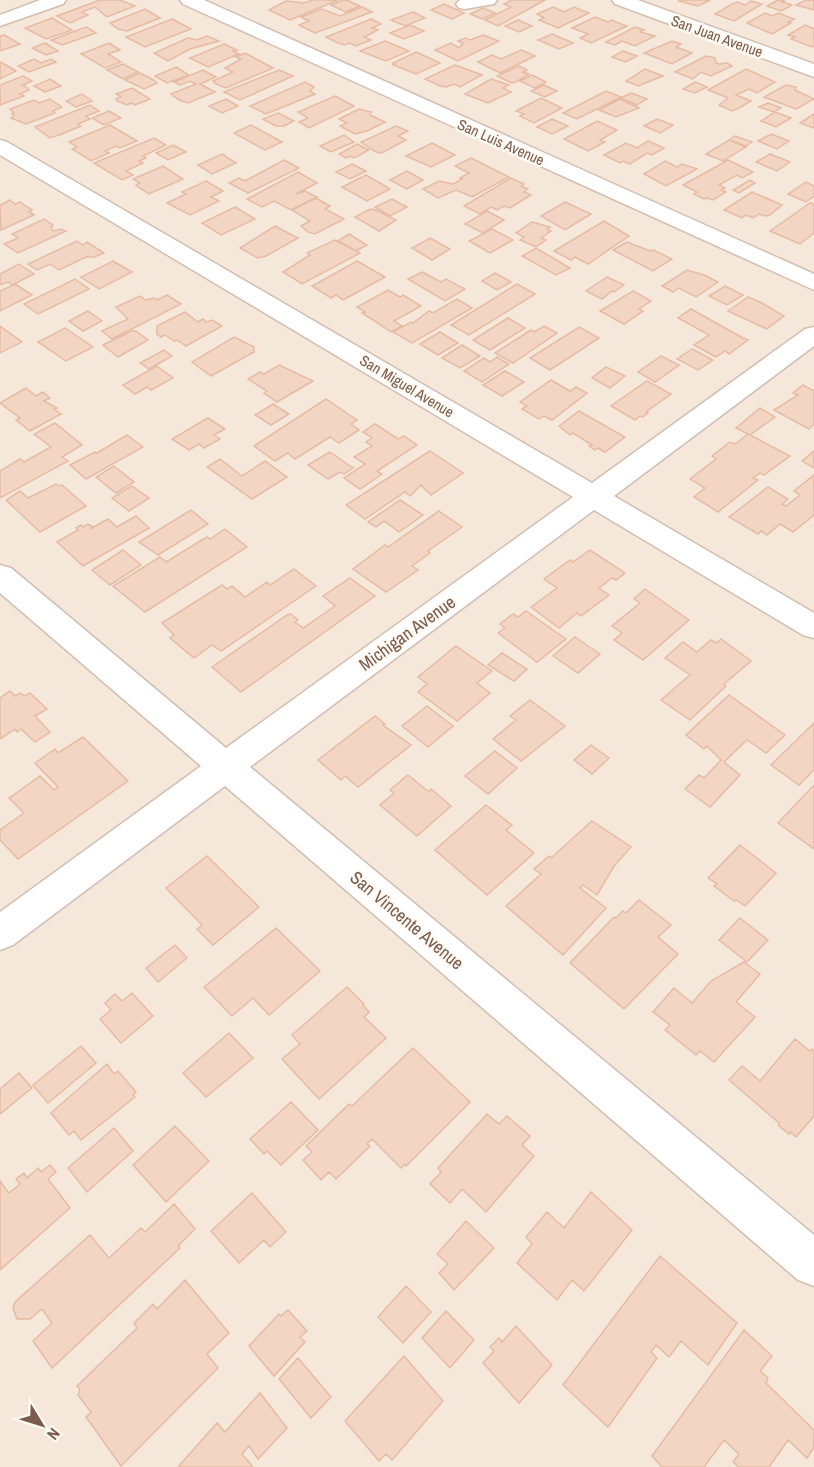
<svg xmlns="http://www.w3.org/2000/svg" width="814" height="1467" viewBox="0 0 814 1467" font-family="'Archivo Narrow',sans-serif">
<style>
.residential{fill:#f5e8da}
.building{fill:#f3d5c3;stroke:#e6bba3;stroke-width:1.5}
.lines{fill:none;stroke-linecap:round;stroke-linejoin:round}
.minor-casing{stroke:#d1beb0;stroke-width:3}
.minor{fill:#fff;fill-rule:evenodd}
.labels{text-anchor:middle;dominant-baseline:central;stroke-width:5;stroke-linejoin:round;paint-order:stroke}
.far-street-label{font-size:15px;fill:#7a5c4d;stroke:#fffaf3}
.street-label{font-size:18px;fill:#7a5c4d;stroke:#fffaf3}
</style>
<rect width="100%" height="100%" fill="#fdf6ec"/>
<path class="residential" d="M0,0H814V1467H0Z"/>
<path class="building" d="M100,0H120L135,6L107,17L95,7L82,12L88,15L70,23L57,16Z
M313,0H338L290,20L269,10L286,1L304,3Z
M343,0H347L360,6L346,12L331,5Z
M512,0H545L498,26L485,20L511,7L504,4Z
M710,0L698,6L679,1L681,0Z
M778,0L784,1L782,2L792,5L781,11L767,6Z
M806,0H814V10L796,5Z
M751,1L762,4L734,21L715,14L732,4L738,2L745,5Z
M444,4L464,13L452,19L431,10Z
M362,7L372,12L315,33L299,25L309,21L301,17L322,9L340,16Z
M553,7L564,12L574,7L589,13L558,28L539,20L544,18L537,14Z
M483,8L495,13L482,19L470,14Z
M145,9L160,18L127,31L118,29L110,23Z
M413,12L425,18L405,26L391,20Z
M765,13L772,16L778,13L794,19L788,22L791,23L772,34L747,23Z
M595,17L608,22L611,20L627,26L591,43L580,38L588,34L572,28Z
M52,18L72,30L46,39L25,28Z
M172,19L191,29L145,47L126,37Z
M371,19L381,24L372,28L378,30L364,37L371,40L356,46L349,43L345,45L338,43L326,37Z
M518,20L532,26L519,32L505,26Z
M410,25L424,31L404,39L390,33Z
M805,25L814,29V46L812,47L791,39L795,37L788,35Z
M86,27L96,33L62,45L51,40Z
M635,27L644,30L640,32L655,36L635,46L622,41L615,45L606,42Z
M552,34L573,43L559,49L538,40Z
M4,35L20,44L0,51V36Z
M483,35L499,41L458,61L435,50L451,43L459,48L463,43L458,41L465,38L470,40Z
M207,36L219,41L190,49L168,61L154,53L188,38L197,40Z
M385,41L409,51L386,61L360,51Z
M672,41L681,44L676,47L692,53L672,64L644,53Z
M45,43L58,51L46,55L32,48Z
M109,43L120,50L108,54L121,62L105,68L81,54Z
M224,44L237,50L233,51L239,54L208,67L190,58Z
M521,50L535,56L500,73L478,62L492,55L501,59Z
M623,51L637,56L626,62L612,57Z
M416,52L440,63L416,74L393,65L395,64L393,63Z
M245,53L273,68L226,88L216,84L213,81L233,72L225,68L241,59L236,57Z
M706,56L715,58L716,63L720,64L727,63L732,66L711,76L701,72L693,79L675,72Z
M34,59L41,63L51,59L56,62L29,72L18,66Z
M0,62L6,65L16,71L0,79Z
M123,64L138,72L123,79L107,70Z
M455,65L482,75L460,87L454,84L446,87L440,86L425,79Z
M519,66L527,70L523,72L529,74L516,82L512,83L497,76Z
M176,67L189,75L167,83L155,76Z
M645,69L663,76L638,86L626,81Z
M746,69L775,82L757,93L749,89L736,95L751,101L739,108L732,111L719,105L728,98L708,90Z
M203,70L216,77L200,84L215,92L188,103L179,100L171,94L196,84L190,81L180,85L174,82Z
M279,70L293,76L240,100L224,92Z
M140,73L154,80L157,83L144,89L125,80Z
M532,75L546,82L535,88L520,81Z
M23,76L32,81L21,86L24,85L29,90L20,94L24,96L0,105V85Z
M50,79L61,86L45,92L34,86Z
M491,79L509,85L503,88L511,92L488,103L465,94Z
M305,82L314,87L310,91L315,94L266,114L250,106Z
M695,82L707,87L695,93L683,89Z
M544,85L557,91L545,97L531,91Z
M786,85L796,87L795,90L814,99L796,109L764,97Z
M132,88L150,99L135,105L131,103L127,105L117,101L116,99L121,97L116,94Z
M606,91L621,97L577,119L563,113Z
M631,93L647,99L637,105L621,98Z
M82,94L92,101L76,107L66,101Z
M335,96L354,106L309,128L299,122L308,118L298,112Z
M541,98L562,108L534,123L520,116L524,114L516,111Z
M50,99L62,107L53,111L55,113L26,124L11,118L14,116L12,114L14,113L10,109L34,100L39,103Z
M226,99L238,106L222,113L209,106Z
M620,99L639,108L616,117L599,110Z
M768,103L781,108L774,112L759,107Z
M90,105L99,111L86,116L90,119L78,124L81,126L62,134L50,138L35,127Z
M359,109L371,112L370,115L385,122L367,131L355,134L340,126L347,123L339,119Z
M109,111L121,118L104,125L92,118Z
M775,112L791,118L776,127L761,121Z
M278,113L294,121L284,126H276L263,119Z
M814,114V128L800,123Z
M552,119L568,126L552,134L537,127Z
M657,119L673,125L660,133L644,126Z
M597,121L617,130L600,140L605,142L588,151L564,139Z
M110,125L137,141L120,148L116,146L105,151L109,153L91,161L72,149L77,147L69,142Z
M251,125L282,142L265,150L234,133Z
M396,126L408,131L398,136L406,140L382,153L376,152L361,142Z
M771,134L789,141L777,149L758,141Z
M344,135L354,142L331,152L320,146Z
M735,136L752,142L746,146L729,140Z
M154,138L166,145L143,156L146,158L139,161L143,163L126,171L133,175L122,180L94,163Z
M729,140L746,147L723,161L706,154Z
M648,141L664,148L652,155L647,153L630,164L623,161L620,163L604,155L626,143L637,148Z
M432,143L455,155L431,167L406,156Z
M357,144L369,150L354,158L350,156L346,158L339,154Z
M173,145L186,152L168,160L156,153Z
M222,154L236,163L212,174L198,165Z
M770,154L790,162L777,171L756,162Z
M471,158L509,177L472,197L456,190L438,198L423,189L439,181L453,184L462,179L460,178L469,173L455,166Z
M284,160L299,168L248,193L229,183L239,178L245,181Z
M728,160L753,172L742,178L737,175L719,185L725,188L721,190L726,192L713,200L707,198L704,199L694,194L697,192L683,185Z
M665,161L677,167L682,164L697,169L666,186L644,174Z
M352,164L366,171L350,179L336,172Z
M163,166L183,179L149,194L138,187L136,185L140,183L133,179Z
M407,171L423,180L407,189L390,180Z
M298,172L317,183L296,194L305,191L317,197L291,210L274,201L262,207L247,199Z
M366,175L380,183L390,189L367,201L342,187Z
M511,178L524,184L521,186L528,189L524,192L531,195L510,208L504,206L497,210L491,207L480,214L464,206Z
M750,180L755,183L739,193L733,190Z
M206,181L223,191L211,197L219,201L190,215L167,203L186,194L182,192Z
M806,182L814,186V196L806,202L788,194Z
M752,192L782,205L770,215L765,216L759,214L753,218L746,215L742,218L724,210Z
M316,198L330,206L325,209L344,219L315,234L308,232L301,226L310,221L292,210Z
M392,199L407,207L390,216L375,207Z
M10,200L15,204L20,202L32,210L29,212L34,215L1,230L0,205Z
M565,202L591,214L565,230L541,216Z
M810,203L814,204V233L800,244L770,231Z
M235,207L255,219L221,235L202,223Z
M370,209L376,210L396,220L379,231L355,217Z
M487,211L504,220L483,233L465,224Z
M44,219L53,225L51,229L54,231L61,229L66,231L18,253L4,244L18,238L12,234Z
M604,221L629,236L588,264L575,257L571,260L554,251Z
M532,222L550,227L547,229L551,231L541,238L546,240L536,247L520,240L524,237L516,233Z
M275,226L298,238L266,256L258,258L240,248Z
M492,229L513,240L490,253L469,241Z
M349,234L367,245L356,251L338,241Z
M430,238L450,249L432,260L412,248Z
M335,240L360,253L302,284L283,272L310,255L307,253Z
M77,241L83,245L87,242L104,253L94,257H86L59,270L50,264L37,270L28,264Z
M627,242L650,251L653,250L672,259L653,271L613,250Z
M536,248L570,268L556,275L522,256Z
M113,261L132,272L99,289L81,277Z
M357,261L385,277L343,300L336,295L331,298L312,286Z
M19,264L34,274L12,285L8,282L0,285V274Z
M687,270L704,275L718,282L696,297L679,288L673,292L662,286Z
M422,272L441,282L446,279L465,289L445,301L408,279Z
M495,273L511,282L497,290L482,281Z
M607,277L624,285L614,292L612,291L602,299L586,291Z
M75,279L89,289L38,314L24,304Z
M15,284L32,295L0,311V291Z
M517,284L535,294L469,335L451,325Z
M725,286L743,295L727,305L709,296Z
M388,290L400,297L403,295L421,306L394,321L402,326L391,332L362,313L365,312L357,307Z
M633,291L651,301L639,309L643,311L624,324L600,311Z
M167,295L181,304L112,339L102,331L128,319L116,307L140,296L146,300L154,298L157,300Z
M748,297L760,302L784,316L767,329L728,311Z
M457,299L472,308L412,343L393,332L411,322L413,323L429,311L433,313Z
M691,309L743,338L748,340L729,354L725,351L716,357L694,345L709,335L678,318Z
M88,311L102,321L83,331L69,321Z
M185,312L198,322L203,319L207,322L212,320L222,326L186,346L177,340L174,341L165,335L161,337L157,334V326Z
M508,318L525,328L490,350L473,340Z
M0,326L22,342L0,353Z
M544,326L557,333L513,363L495,353L531,330L534,332Z
M579,327L599,338L550,370L530,358Z
M65,328L93,347L66,361L38,342Z
M132,331H136L148,340L118,357L103,345Z
M440,332L458,343L438,355L420,344Z
M234,337L254,347V352L211,376L192,362Z
M462,345L480,356L460,368L442,358Z
M692,349L713,360L698,370L677,359Z
M164,350L172,356L149,369L140,363Z
M661,356L679,365L655,382L638,372Z
M497,357L509,364L482,382L464,371L484,358L490,362Z
M279,365L313,381L277,402L264,393L267,391L248,379L260,372L264,374Z
M157,366L173,378L151,390L147,387L135,394L123,385Z
M606,367L625,376L610,388L592,378Z
M505,371L524,382L502,396L483,385Z
M551,380L570,391L576,387L587,393L552,420L544,416L539,419L522,409L527,406L520,402Z
M647,381L671,394L646,412L648,413L643,417L640,416L635,420L611,406Z
M803,385L814,391V424L809,429L774,410L798,395L793,393Z
M26,388L36,396L43,392L50,398L44,401L57,408L54,409L61,414L30,431L16,420L20,418L0,403Z
M326,399L357,420L351,424L359,430L339,443L330,437L295,459L288,453L275,461L254,446Z
M273,404L289,414L271,425L255,415Z
M760,408L775,417L750,435L790,456L764,475L760,473L753,478L758,480L718,512L694,497L705,488L690,479L716,459L712,456L730,442L735,444L748,434L736,428Z
M579,411L625,437L605,452L598,448L595,450L589,446L592,445L573,433L570,435L559,426Z
M208,418L225,429L214,435L220,439L204,448L199,444L189,450L172,439Z
M55,423L82,445L62,457L68,461L0,498V471L20,459L24,462L51,447L34,434Z
M375,424L398,439L404,436L417,445L377,471L382,474L360,489L344,478L365,464L354,457L372,446L366,442L372,438L363,432Z
M127,435L143,447L86,479L70,465L95,452L97,453Z
M430,451L463,473L431,495L421,485L410,496L405,492L365,519L346,505Z
M814,451V468L802,461Z
M330,452L353,468L344,474L340,472L328,479L308,465Z
M220,459L242,476L265,461L287,477L252,499L207,467Z
M114,466L134,482L116,493L96,477Z
M814,475V515L793,532L780,524L767,535L761,531L758,534L729,517L768,487L788,499L782,504L786,506L800,495L794,491Z
M56,484L59,486L62,485L86,506L40,532L6,500L20,491L28,498Z
M132,486L149,498L129,511L112,498Z
M400,500L423,515L399,532L384,521L376,527L368,522Z
M191,510L208,524L158,555L139,542Z
M439,511L462,527L428,551L430,553L412,566L418,570L386,592L353,569L385,545L388,547Z
M136,516L149,528L83,566L57,542L78,530L76,528L81,525L83,527L88,524L92,526L90,529L108,519L117,527Z
M225,529L247,547L145,612L113,586L160,557L166,562L207,537L210,539Z
M123,550L141,565L110,585L92,570Z
M590,550L625,573L616,580L612,578L599,588L609,595L581,616L577,613L559,628L531,607L557,588L544,579L570,560L573,562Z
M294,569L316,586L221,651L212,645L194,658L170,638L174,635L162,623L222,585L227,589L232,586L245,597L267,582L270,585Z
M350,578L375,596L241,692L212,667L287,615L291,614L298,620L295,622L303,628L335,606L323,596Z
M645,589L689,620L643,660L614,640L622,633L612,626L640,603L634,599Z
M526,611L566,639L537,662L498,633L505,628L500,624L513,614L518,617Z
M575,637L600,654L578,673L553,656Z
M721,639L751,661L724,684L726,686L690,720L661,700L690,675L665,658L683,642L697,652L711,640L717,643Z
M456,646L492,671L477,683L490,693L457,721L418,692L427,684L418,677Z
M502,653L527,669L514,681L488,665Z
M10,691L15,696L20,693L25,696L30,693L47,709L35,716L50,732L35,742L21,729L17,732L15,729L0,739V698Z
M729,695L785,735L766,753L747,740L724,762L740,775L710,807L685,789L699,775L704,778L721,760L707,746L704,749L686,735Z
M530,700L565,726L521,761L493,739L516,720L510,716Z
M427,706L453,726L428,747L402,726Z
M375,716L385,724L383,725L411,745L358,787L345,776L341,780L318,760Z
M814,723V770L799,785L771,765Z
M83,737L128,781L18,859L0,840V830L24,813L9,798L40,776L54,790L58,787L35,763L55,749L58,753Z
M591,745L609,758L592,774L574,760Z
M495,751L517,768L488,794L465,776Z
M408,775L429,792L431,789L451,806L417,836L380,805L394,793L390,790Z
M814,785V849L778,823Z
M486,805L512,825L506,830L534,853L487,895L435,850Z
M592,821L631,847L614,866L597,895L583,885L580,888L606,908L563,955L506,906L541,874L534,869L549,856L551,858Z
M740,845L776,873L745,906L737,900L734,901L714,886L717,884L708,878Z
M207,856L259,907L213,945L197,929L202,925L166,888Z
M639,900L671,925L658,937L678,954L624,1009L570,963L614,917L616,918L623,911L626,913Z
M740,918L768,940L747,962L719,940Z
M276,928L320,971L269,1015L253,998L232,1016L204,987Z
M175,945L187,958L158,982L146,968Z
M744,962L760,974L736,1002L755,1017L714,1062L700,1051L696,1055L665,1030L670,1025L653,1012L674,988L692,1003L711,981Z
M347,987L364,1004L363,1005L369,1012L364,1017L386,1038L319,1099L282,1059L300,1044L292,1035Z
M132,993L153,1016L121,1043L100,1019L111,1010L105,1003L115,994L122,1001Z
M229,1033L253,1058L206,1097L183,1073Z
M795,1039L810,1051L812,1049L814,1051V1116L796,1137L790,1132L789,1134L778,1125L779,1123L729,1080L742,1066L760,1081Z
M81,1046L96,1063L48,1103L33,1085Z
M413,1048L470,1102L406,1166L405,1164L401,1168L372,1139L367,1144L370,1146L336,1179L329,1172L321,1180L303,1160L312,1152L306,1146L349,1104L352,1106Z
M107,1064L114,1074L118,1071L136,1092L133,1095L135,1097L81,1140L74,1131L69,1135L51,1113Z
M19,1073L32,1088L0,1114V1089Z
M291,1102L318,1130L281,1165L267,1151L264,1154L250,1139Z
M487,1114L499,1124L507,1116L530,1136L522,1145L534,1156L486,1212L462,1189L450,1203L430,1184L441,1172L438,1168Z
M175,1126L209,1161L166,1202L133,1165Z
M114,1128L133,1151L87,1192L68,1168Z
M50,1165L56,1172L48,1179L70,1208L0,1270V1181L9,1193L20,1184L16,1179L24,1173L27,1178L38,1168L41,1172Z
M591,1192L632,1230L584,1291L572,1280L557,1300L517,1263L532,1244L526,1237L547,1212L564,1228Z
M252,1193L286,1232L270,1247L264,1240L239,1263L211,1231Z
M174,1204L195,1229L178,1246L180,1248L52,1368L33,1341L52,1323L42,1309L30,1319H17L13,1308L15,1302L90,1235L109,1258L141,1228L145,1232Z
M466,1221L494,1248L454,1290L439,1273L448,1264L437,1254Z
M660,1256L737,1323L708,1365L681,1341L669,1357L656,1345L651,1352L657,1358L608,1427L563,1385Z
M185,1280L229,1333L207,1354L218,1368L121,1466L86,1417L91,1412L78,1395L80,1389L77,1386L137,1328L134,1323L153,1304L157,1309Z
M406,1286L431,1312L403,1343L378,1317Z
M288,1310L307,1331L300,1337L305,1342L274,1376L249,1346L279,1314L281,1316Z
M446,1311L474,1340L450,1368L422,1338Z
M516,1326L552,1365L519,1403L483,1363L494,1351L490,1347L499,1338L502,1342Z
M744,1330L772,1356L760,1371L768,1378L766,1383L814,1430V1447L807,1458L788,1440L769,1467H739L733,1462L739,1454L724,1440L704,1467H662L652,1456Z
M404,1356L443,1401L392,1460L386,1454L379,1461L345,1421Z
M298,1358L331,1397L311,1418L279,1379Z
M260,1393L287,1428L258,1459L249,1446L242,1454L253,1467H178L217,1423L225,1432Z"/>
<g class="lines">
<g class="minor-casing">
<path id="minor" d="M40,0H66L63,4L0,26V15Z
M180,0H204L814,274V290L183,4Z
M460,0H497L494,4L465,9L459,8L456,4Z
M612,0H638L814,64V77L615,4Z
M0,140L7,142L592,483L805,329L814,327V346L614,496L814,613V638L803,635L594,510L250,767L814,1235V1286L798,1280L225,786L13,945L0,950V912L201,766L0,593V565L11,568L226,748L573,497L0,155Z"/>
</g>
<use href="#minor" class="minor"/>
</g>
<g class="labels">
<g class="far-street-label">
<text transform="translate(717 36) rotate(20)">San Juan Avenue</text>
<text transform="translate(501 142) rotate(24)">San Luis Avenue</text>
<text transform="translate(407 386) rotate(31)">San Miguel Avenue</text>
</g>
<g class="street-label">
<text transform="translate(407 633) rotate(-36)">Michigan Avenue</text>
<text transform="translate(407 920) rotate(40)">San Vincente Avenue</text>
</g>
</g>
<g transform="translate(42 1425) rotate(128)" stroke="#fffaf3" stroke-width="4.5" paint-order="stroke">
<path d="M0-4.5L10 22L0 15L-10 22Z" fill="#7a5c4d"/>
<text y="-9" font-size="16" font-weight="bold" text-anchor="middle" fill="#7a5c4d">N</text>
</g>
</svg>
